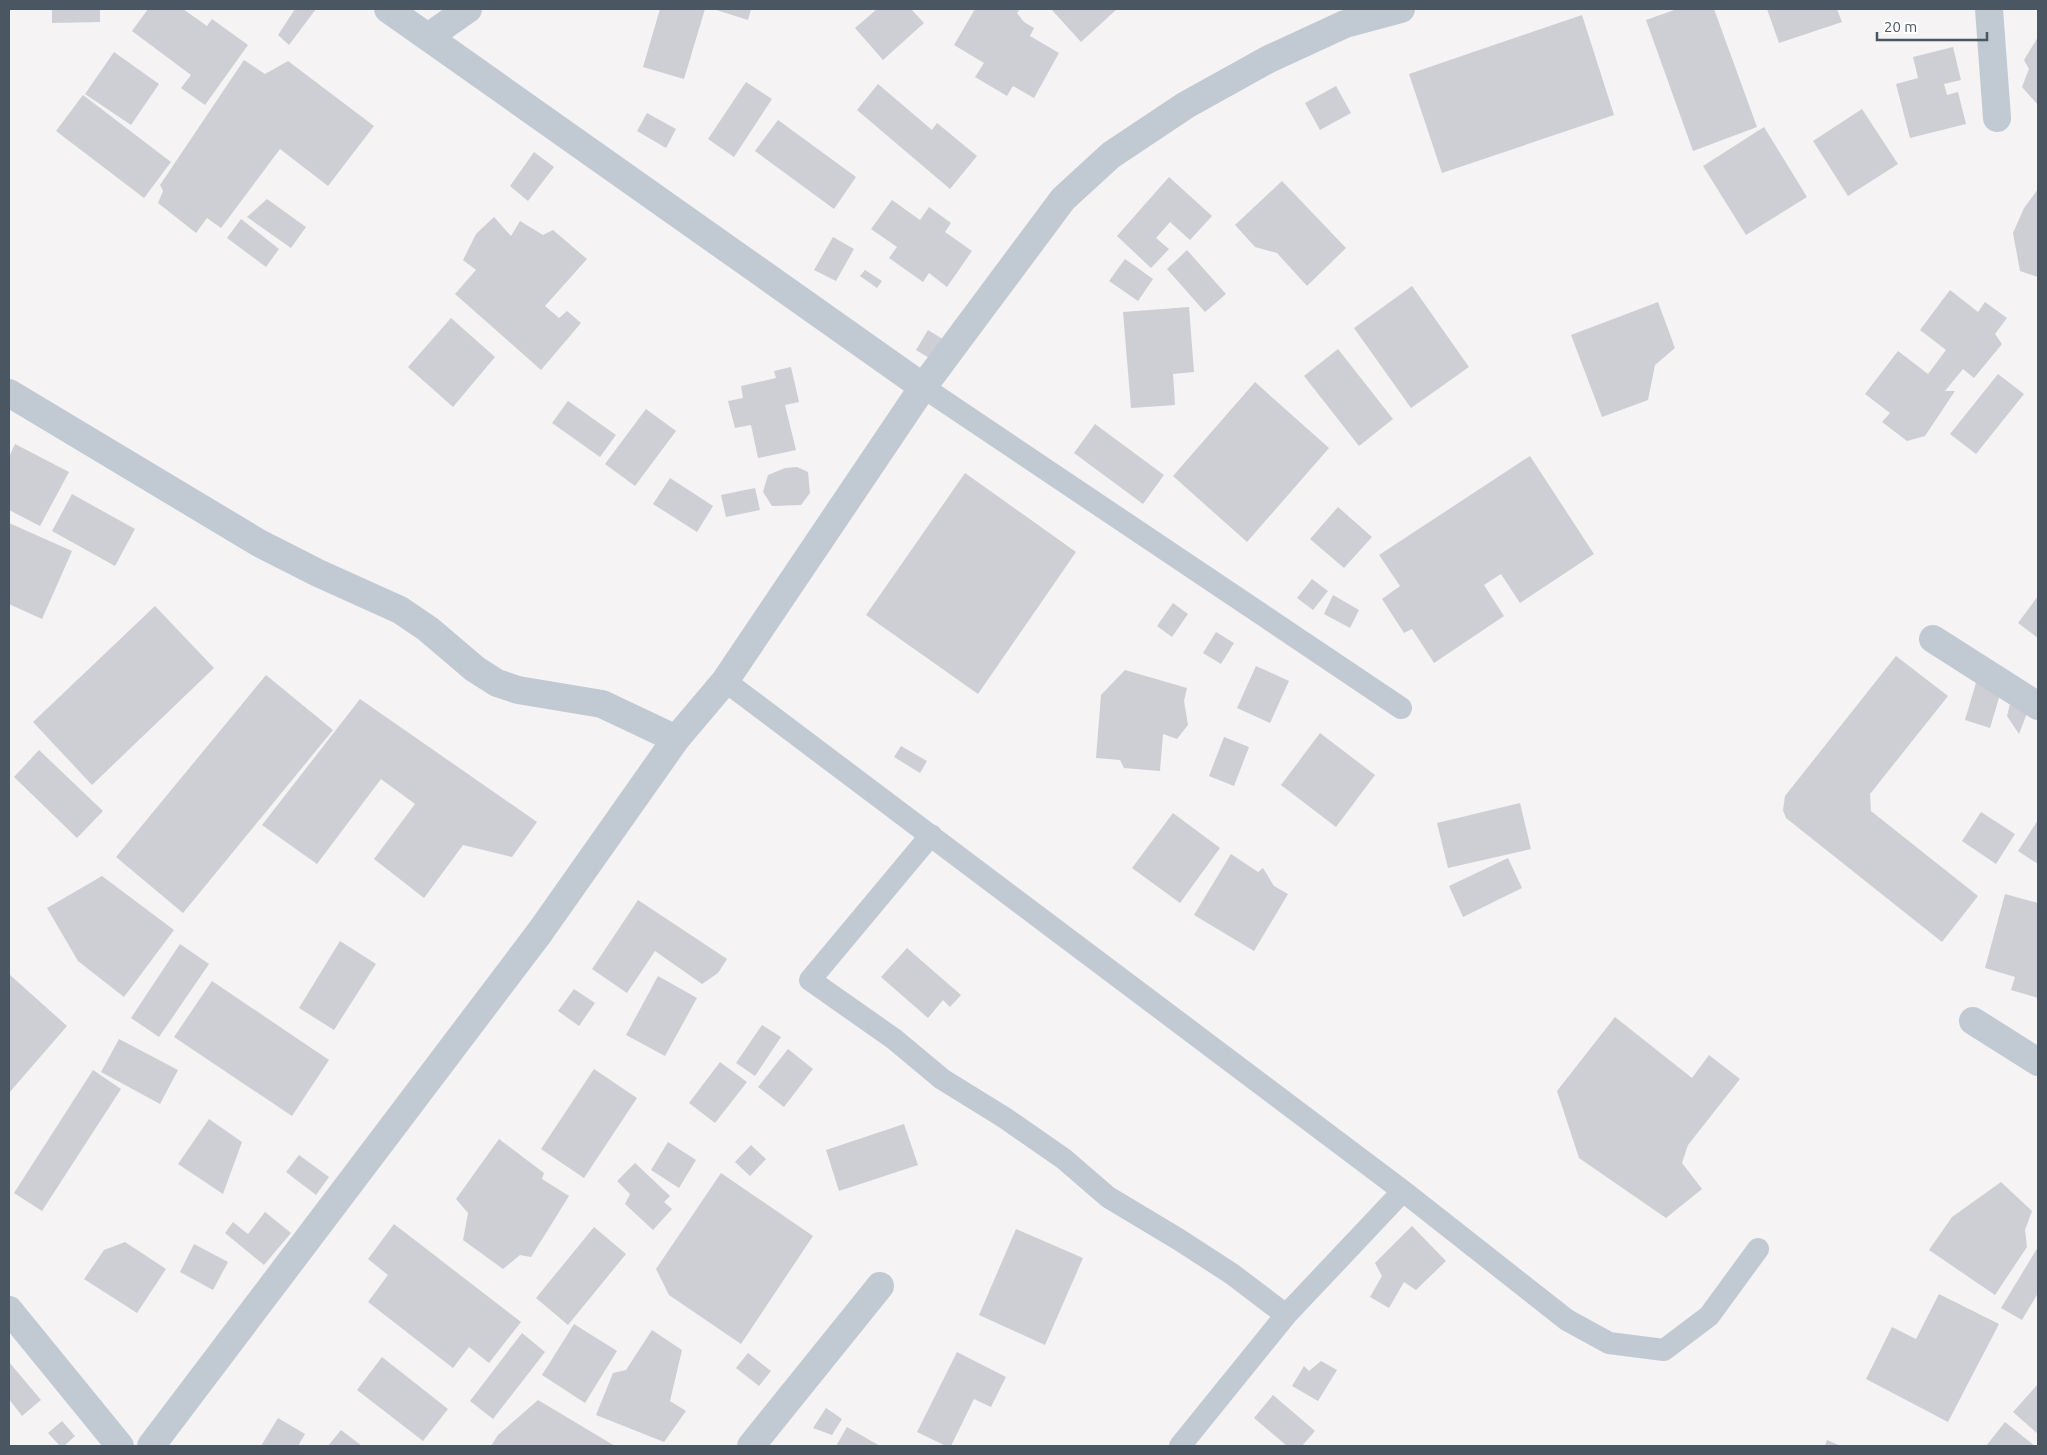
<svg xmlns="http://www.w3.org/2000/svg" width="2047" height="1455" viewBox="0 0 2047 1455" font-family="Ubuntu,sans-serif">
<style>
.building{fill:#cdcfd5}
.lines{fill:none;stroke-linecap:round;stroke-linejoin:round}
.service{stroke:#c1cad2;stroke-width:22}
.minor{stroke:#c1cad2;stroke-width:28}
</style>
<rect width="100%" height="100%" fill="#f5f3f3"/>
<path class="building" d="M52,9H100V22L52,23Z
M148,9H183L207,26L212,19L248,45L205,105L181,88L191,75L132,31Z
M295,9H316L289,45L278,35Z
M660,9H705L684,79L643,67Z
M713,9H751L748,20Z
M877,9H911L924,23L883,60L855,28Z
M975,9H1020L1017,13L1024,22L1034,28L1030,36L1059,53L1034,98L1013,86L1007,96L975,77L984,63L954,45Z
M1051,9H1117L1081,42Z
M1677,9H1714L1757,127L1693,151L1646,20Z
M1767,9H1837L1842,22L1779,43Z
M1582,15L1614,115L1442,173L1409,74Z
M2038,37V105L2022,87L2029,69L2024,60Z
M1953,47L1961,80L1944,84L1947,95L1958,92L1966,124L1910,138L1896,84L1918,78L1913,57Z
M114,52L159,84L131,125L85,94Z
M244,60L265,74L288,61L374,126L328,186L280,149L221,228L207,218L196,233L158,203L163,191L160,185Z
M746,82L772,99L734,157L708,139Z
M878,84L932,130L937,123L977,156L950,189L857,110Z
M1336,86L1351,113L1320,130L1305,103Z
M83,95L171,162L144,198L56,131Z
M1862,109L1898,164L1848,196L1813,141Z
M647,113L676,129L666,148L637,131Z
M778,120L856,177L834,209L755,151Z
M1764,127L1807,197L1746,235L1703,166Z
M534,152L554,167L528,201L510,186Z
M1169,177L1212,216L1190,240L1170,222L1156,238L1169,249L1151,268L1117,236Z
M1282,181L1346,248L1307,286L1277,253L1255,247L1235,225Z
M2038,189V277L2020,271L2013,233L2024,208Z
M267,199L306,227L291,248L247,217Z
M892,200L920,220L929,207L951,223L945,232L972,251L947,287L929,273L923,282L889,258L897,247L871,229Z
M494,217L511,236L520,221L543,235L553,230L587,259L545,306L559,318L567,311L581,323L541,370L455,294L476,270L463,260L476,234Z
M241,219L279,249L266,267L227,238Z
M833,237L854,249L836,281L814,270Z
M1187,250L1226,294L1205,312L1167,269Z
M1125,259L1153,279L1138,301L1109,281Z
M865,270L882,281L877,288L860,276Z
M1412,286L1469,367L1411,408L1354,328Z
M1950,290L1978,312L1985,302L2007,318L1995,334L2002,344L1974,378L1963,369L1945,391H1955L1925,436L1907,441L1882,422L1890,413L1865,394L1898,351L1928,374L1946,350L1920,330Z
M1658,302L1675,348L1655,365L1648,400L1602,417L1571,335Z
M1189,307L1194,372L1173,374L1175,405L1131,408L1123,312Z
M451,318L495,357L453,407L408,367Z
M928,330L946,341L934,361L916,350Z
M1338,349L1393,419L1359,446L1304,376Z
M791,367L799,402L785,405L796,450L758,458L751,425L735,428L728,401L743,398L741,386L776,378L774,371Z
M1998,374L2024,394L1976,454L1950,434Z
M1255,382L1329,448L1247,542L1173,476Z
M568,401L616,435L600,457L552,423Z
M646,409L676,431L635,486L605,464Z
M1095,424L1164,475L1143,504L1074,453Z
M15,444L69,472L40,526L9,510V457Z
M1530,456L1594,554L1520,603L1501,574L1484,585L1504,616L1434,663L1412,629L1404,633L1382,599L1400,586L1379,555Z
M797,467L808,472L810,493L801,505L772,506L763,492L768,475L785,468Z
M965,473L1076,552L978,694L866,615Z
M670,478L713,506L697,532L653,504Z
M755,488L760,510L726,517L721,495Z
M72,494L135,529L115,566L52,531Z
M1338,507L1372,537L1344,568L1310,539Z
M9,523L72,551L42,619L9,604Z
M1312,579L1328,591L1313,610L1297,598Z
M1333,595L1359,610L1350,628L1324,614Z
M2038,596V638L2018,623Z
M1173,603L1188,614L1172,637L1157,626Z
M155,606L214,668L92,785L33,722Z
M1216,632L1234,643L1221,664L1203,653Z
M1896,656L1948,696L1870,794L1871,811L1978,896L1942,942L1786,818L1783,810L1785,796Z
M1256,666L1289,681L1270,723L1237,708Z
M1125,670L1187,688L1184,701L1188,725L1177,739L1163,734L1160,771L1124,768L1120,760L1096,758L1101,695Z
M266,675L333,730L183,913L116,857Z
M1978,676L2001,691L1990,728L1965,720Z
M360,699L537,822L512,857L463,845L424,898L374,859L415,804L381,779L317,864L262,825Z
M2010,704L2029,708L2019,734L2007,716Z
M1320,733L1375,775L1336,827L1281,785Z
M1224,737L1249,747L1234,786L1209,776Z
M901,746L927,761L920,773L894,757Z
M39,750L103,811L77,838L14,777Z
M1520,803L1531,849L1448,868L1437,823Z
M1981,812L2015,834L1996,864L1962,841Z
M1173,813L1220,848L1180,903L1132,868Z
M2038,820V864L2018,851Z
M1231,854L1258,872L1263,868L1274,886L1288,894L1254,951L1194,915Z
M1508,858L1522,888L1463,917L1449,886Z
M102,876L174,930L124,997L78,961L47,908Z
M2005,894L2038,903V998L2011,990L2015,977L1985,968Z
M638,900L727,959L718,973L702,984L655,951L627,993L592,969Z
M340,941L376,964L334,1030L299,1008Z
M180,944L209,964L159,1037L131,1018Z
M907,948L961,995L950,1007L943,1000L928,1018L881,977Z
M9,974L67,1026L9,1093Z
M658,976L697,998L665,1056L626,1035Z
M212,981L329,1060L292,1116L174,1037Z
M574,989L595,1003L579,1026L558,1011Z
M1615,1017L1692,1078L1709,1055L1740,1079L1688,1145L1682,1163L1702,1189L1666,1218L1579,1158L1557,1091Z
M762,1025L781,1037L755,1076L736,1063Z
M119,1039L178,1070L160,1104L101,1072Z
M788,1049L813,1069L784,1107L758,1087Z
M720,1062L747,1082L715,1123L689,1103Z
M594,1069L637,1098L584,1178L541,1149Z
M93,1070L121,1089L42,1211L14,1193Z
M209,1119L242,1142L223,1194L178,1164Z
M904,1124L918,1165L839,1191L826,1150Z
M499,1139L544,1173L542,1179L569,1196L531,1257L520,1255L503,1269L463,1240L468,1213L456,1199Z
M668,1142L696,1160L679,1188L651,1170Z
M751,1145L766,1159L750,1176L735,1162Z
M299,1155L329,1177L316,1195L286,1172Z
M635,1163L670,1196L664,1202L672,1209L653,1230L625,1204L630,1194L617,1181Z
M721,1173L813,1236L741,1344L669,1295L656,1269Z
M2001,1182L2032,1211L2025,1230L2027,1247L1995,1295L1929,1250L1952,1217Z
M265,1212L291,1233L264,1265L225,1233L233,1222L248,1234Z
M394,1224L521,1322L489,1363L469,1347L453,1368L368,1302L388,1275L368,1259Z
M1412,1226L1446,1261L1416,1290L1404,1282L1389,1308L1370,1297L1382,1276L1375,1263Z
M594,1227L626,1254L568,1325L536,1298Z
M1016,1229L1083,1258L1045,1345L979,1315Z
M125,1242L166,1269L137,1313L84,1279L104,1250Z
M194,1244L228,1262L213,1290L180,1272Z
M2038,1247V1293L2022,1320L2001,1308Z
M1939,1294L1999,1324L1948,1422L1866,1379L1892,1327L1916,1339Z
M574,1324L617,1351L585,1403L542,1375Z
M652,1330L682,1350L670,1401L686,1411L664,1442L596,1415L613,1373L626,1370Z
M522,1333L545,1352L493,1419L470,1401Z
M957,1352L1006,1377L991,1407L974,1399L951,1446H946L917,1432Z
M748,1353L771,1371L759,1386L736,1368Z
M382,1357L448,1409L423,1441L357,1390Z
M1321,1361L1337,1370L1318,1401L1292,1386L1304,1366L1309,1371Z
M9,1362L41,1400L22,1416L9,1399Z
M2038,1384V1434L2013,1412Z
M1273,1395L1315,1431L1302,1446H1287L1254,1418Z
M538,1400L615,1446H491L498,1435Z
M826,1408L842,1419L832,1435L813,1428Z
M278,1418L305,1434L298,1446H261Z
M62,1421L75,1436L64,1446H60L48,1433Z
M2005,1422L2035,1446H1986Z
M847,1427L880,1446H836Z
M341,1430L362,1446H328Z
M1827,1440L1841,1446H1825Z"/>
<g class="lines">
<path class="service" d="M923,387L1401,708
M725,681L1403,1191L1567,1320L1609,1343L1664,1350L1709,1316L1758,1249
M931,835L810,980L894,1039L942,1079L1005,1118L1064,1159L1108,1197L1178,1239L1232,1274L1286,1315
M1180,1446L1286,1315L1403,1191"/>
<path class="minor" d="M388,9L923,387
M1989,9L1997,118
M428,37L468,9
M9,393L259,543L318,573L400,610L428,629L475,669L497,683L518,690L602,704L676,739
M1933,639L2038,706
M1973,1021L2038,1062
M9,1310L120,1446
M151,1446L540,932L676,739L725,681L923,387L1063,199L1111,155L1186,105L1269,59L1345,24L1401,9
M751,1446L880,1286"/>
</g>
<rect width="2047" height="1455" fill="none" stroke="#4a5661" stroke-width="20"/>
<path d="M1877 32v8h110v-8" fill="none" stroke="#4a5661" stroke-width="2.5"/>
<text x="1884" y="32" font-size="15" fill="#4a5661" stroke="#ffffff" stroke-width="4" paint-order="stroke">20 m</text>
</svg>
